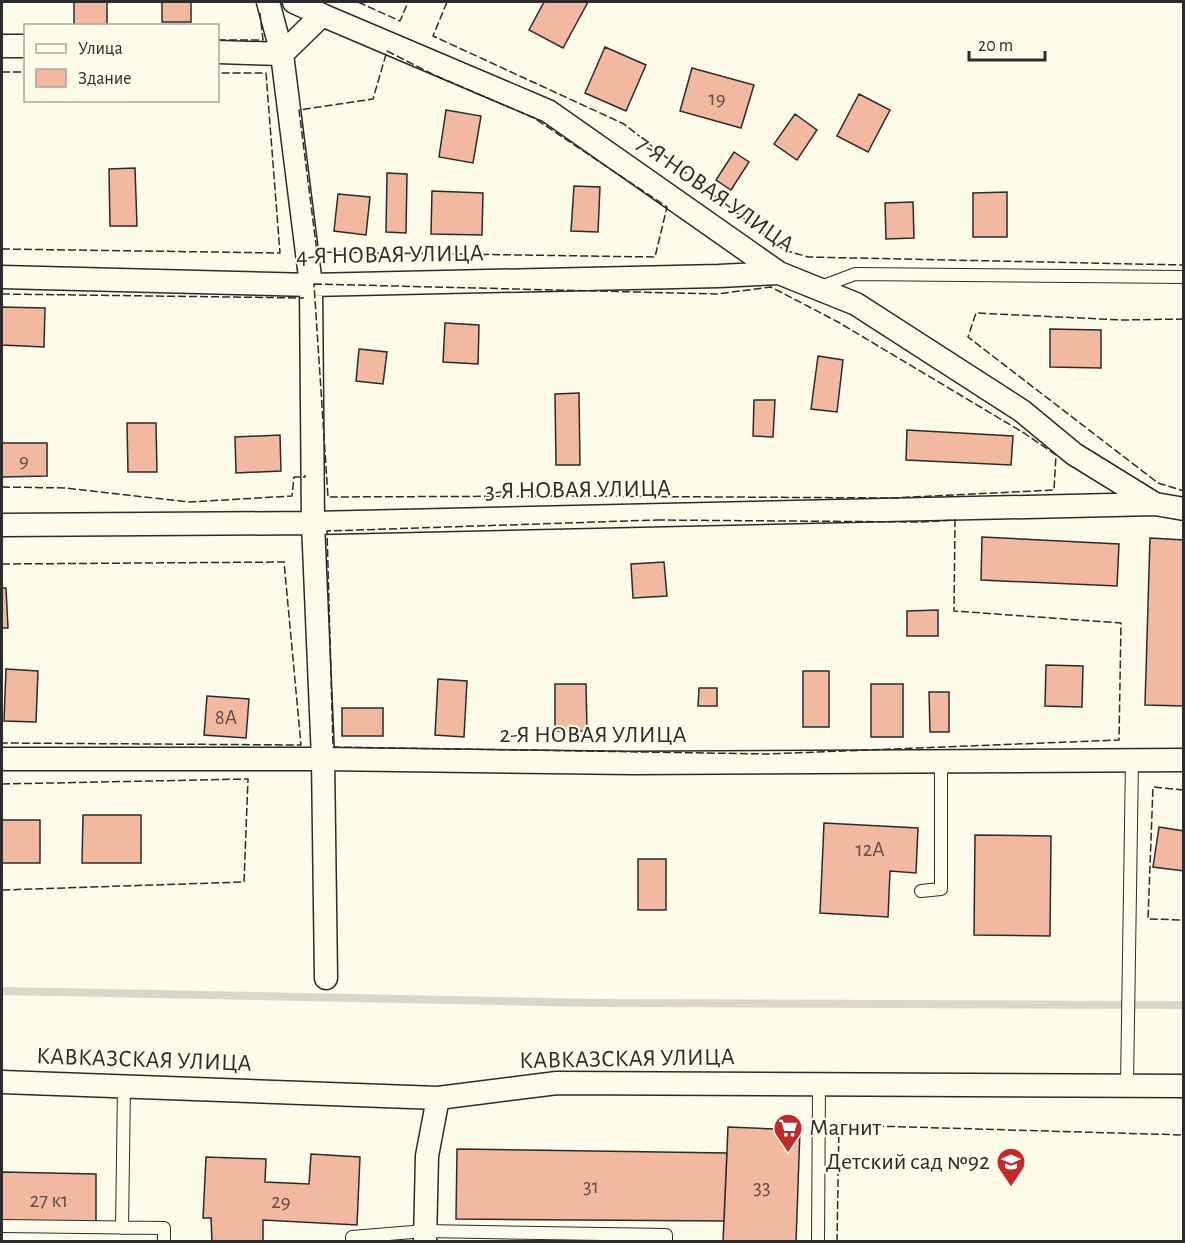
<svg xmlns="http://www.w3.org/2000/svg" width="1185" height="1243" viewBox="0 0 1185 1243" font-family="'Alegreya Sans',sans-serif">
<style>
.lines{fill:none;stroke-linecap:round;stroke-linejoin:round}
.stream{stroke:#d8d7c9;stroke-width:8}
.building{fill:#f2b8a0;stroke:#2b2b2b;stroke-width:1.5}
.lane-casing{stroke:#2b2b2b;stroke-width:14}
.street-casing{stroke:#2b2b2b;stroke-width:25}
.lane{stroke:#fdfbea;stroke-width:12}
.street{stroke:#fdfbea;stroke-width:22}
.fence{stroke:#2b2b2b;stroke-width:1.5;stroke-dasharray:8 3;stroke-linecap:butt}
.labels{text-anchor:middle;dominant-baseline:central;stroke-width:4.5;stroke-linejoin:round;paint-order:stroke}
.number-label{font-size:21px;fill:#5d4e48}
.street-label{font-size:24px;fill:#2b2b2b;stroke:#fdfbea}
.poi-label{font-size:24px;fill:#2b2b2b;stroke:#fdfbea;text-anchor:start}
</style>
<rect width="100%" height="100%" fill="#fdfbea"/>
<g class="lines">
<path class="stream" d="M2,991L597,1003L1184,1005"/>
</g>
<path class="building" d="M74,2H107V26H74Z
M162,2H191V22H162Z
M544,2H588L563,48L529,30Z
M605,47L646,65L626,111L585,93Z
M692,68L754,85L741,128L680,111Z
M859,94L890,110L868,152L837,136Z
M446,110L481,116L473,163L439,157Z
M795,114L817,130L797,160L774,144Z
M734,152L749,162L731,190L716,180Z
M135,168L137,226H110L109,169Z
M387,173L407,174L406,233L386,232Z
M574,186L600,187L598,232L571,231Z
M432,191L483,193L482,235L431,234Z
M1007,192V237H973V193Z
M338,194L370,197L366,235L334,231Z
M913,202L914,238L886,239L885,203Z
M2,307L45,308L44,347L2,345Z
M445,323L479,325L478,364L443,362Z
M1050,329L1101,330V368L1050,367Z
M359,349L387,352L383,384L356,381Z
M818,356L843,360L837,412L811,409Z
M579,393L580,465H556L555,394Z
M754,400H775L773,437L753,436Z
M127,423H156L157,472H128Z
M907,430L1013,436L1011,465L906,460Z
M280,435L281,471L236,473L235,437Z
M2,443H47V476L2,477Z
M982,537L1119,544L1117,586L981,580Z
M1150,538L1184,540V706L1145,705Z
M664,562L667,596L633,598L631,564Z
M2,588H6L8,628H2Z
M938,610V636H907V611Z
M1046,665L1083,666L1082,707L1045,706Z
M6,669L38,671L36,722L4,721Z
M803,671H829V727H803Z
M438,679L467,681L464,737L435,735Z
M555,684H586L587,731H555Z
M871,684H903V737H871Z
M699,688H717V706H698Z
M929,692H949V732H930Z
M207,696L249,699L246,738L204,735Z
M342,708H383V736H342Z
M83,815H141V863H82Z
M2,820H40V863H2Z
M824,823L918,828L916,873L890,871L888,917L820,913Z
M1159,827L1184,831V871L1153,867Z
M975,835L1051,836L1050,936L974,935Z
M638,859H666V910H638Z
M728,1127L800,1130L796,1242H723Z
M457,1149L727,1153L724,1221L456,1219Z
M311,1154L360,1157L357,1225L263,1220V1242H212L211,1218H203L206,1157L266,1159L265,1182L309,1184Z
M2,1172L96,1174V1228L2,1226Z"/>
<g class="lines">
<g class="lane-casing">
<path id="lane" d="M818,288L855,274L1184,277
M921,891L941,889V761
M1127,1085L1132,760
M2,1226L164,1228V1242
M122,1228L124,1086
M352,1242V1237L425,1231L666,1235V1242
M818,1242L819,1084"/>
</g>
<g class="street-casing">
<path id="street" d="M268,2L282,54L311,285L313,523L323,759L326,978
M294,2L322,15L548,111L779,273L856,304L1022,411L1074,454L1155,504L1184,509
M2,46H26
M218,52L282,54L322,15
M2,277L311,285L719,276L779,273
M2,525L313,523L1155,504
M2,759H323L632,763L1184,760
M2,1082L438,1098L557,1083L1184,1086
M425,1242L427,1156L438,1098"/>
</g>
<use href="#lane" class="lane"/>
<use href="#street" class="street"/>
<path class="fence" d="M358,2L400,21L408,2
M447,2L433,36L624,124L784,250L808,257L1184,265
M218,40H263L260,13
M387,51L432,74L534,118L667,207L655,257L317,252L299,110L373,99Z
M2,72H26
M2,249L280,253L266,73H218
M314,284L717,294L771,287L838,322L1024,433L1056,455L1054,490L892,498L560,496L328,497Z
M2,294L304,298
M1184,319L1122,320L976,313L968,337L1158,483L1184,491
M2,487L65,488L189,502L292,496L294,477H305V475
M657,520L921,522L955,520L954,611L1121,623L1119,740L768,754L333,747L327,531Z
M2,564L284,562L301,745L2,743
M2,784L248,779L244,882L2,890
M1184,790L1153,787L1148,919L1184,920
M837,1242L839,1125L1184,1135"/>
</g>
<defs>
<g id="supermarket-pin" transform="scale(1.5)"><path d="M0 17L-7.5 6A9.5 9.5 0 1 1 7.5 6Z" fill="#c62828" stroke="#fdfbea"/><path d="M-6-5.5h2.5l.6 2H6L4.5 2H-2.5L-4.4-4H-6ZM-1.5 3.2a1.3 1.3 0 1 0 .1 0ZM3 3.2a1.3 1.3 0 1 0 .1 0Z" fill="#fff"/></g>
<g id="school-pin" transform="scale(1.5)"><path d="M0 17L-7.5 6A9.5 9.5 0 1 1 7.5 6Z" fill="#c62828" stroke="#fdfbea"/><path d="M0-5L7-2L0 1L-7-2ZM-4 1L0 2.5L4 1V4Q0 6-4 4Z" fill="#fff"/></g>
</defs>
<g fill-rule="evenodd">
<use href="#supermarket-pin" x="788" y="1128"/>
<use href="#school-pin" x="1011" y="1162"/>
</g>
<g class="labels">
<g class="number-label">
<text x="717" y="98">19</text>
<text x="24" y="460">9</text>
<text x="226" y="717">8А</text>
<text x="870" y="849">12А</text>
<text x="591" y="1186">31</text>
<text x="762" y="1187">33</text>
<text x="49" y="1200">27 к1</text>
<text x="281" y="1201">29</text>
</g>
<g class="street-label">
<text transform="translate(715 194) rotate(35)">7-Я НОВАЯ УЛИЦА</text>
<text transform="translate(390 255) rotate(-1)">4-Я НОВАЯ УЛИЦА</text>
<text transform="translate(578 490) rotate(-1)">3-Я НОВАЯ УЛИЦА</text>
<text x="593" y="735">2-Я НОВАЯ УЛИЦА</text>
<text transform="translate(627 1059) rotate(-1)">КАВКАЗСКАЯ УЛИЦА</text>
<text transform="translate(144 1060) rotate(2)">КАВКАЗСКАЯ УЛИЦА</text>
</g>
<g class="poi-label">
<text x="809" y="1128">Магнит</text>
<text x="990" y="1162" text-anchor="end">Детский сад №92</text>
</g>
</g>
<rect width="1185" height="1243" fill="none" stroke="#2b2b2b" stroke-width="6"/>
<rect x="24" y="24" width="195" height="78" fill="#fdfbea" stroke="#a9a89e" stroke-width="1.5"/>
<rect x="36" y="44" width="30" height="9" fill="#fdfbea" stroke="#a9a89e" stroke-width="1.5"/>
<text x="78" y="54" font-size="18" fill="#2b2b2b">Улица</text>
<rect x="36" y="69" width="30" height="18" fill="#f2b8a0" stroke="#a9a89e" stroke-width="1.5"/>
<text x="78" y="84" font-size="18" fill="#2b2b2b">Здание</text>
<path d="M969 51v9h76v-9" fill="none" stroke="#2b2b2b" stroke-width="3"/>
<text x="978" y="51" font-size="18" fill="#2b2b2b" stroke="#fdfbea" stroke-width="4.5" paint-order="stroke">20 m</text>
</svg>
